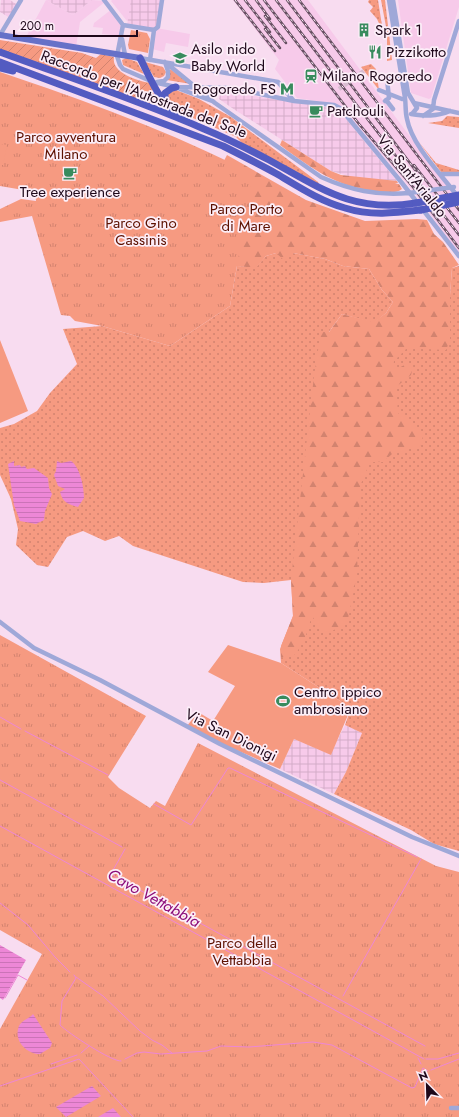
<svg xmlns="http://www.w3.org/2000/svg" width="459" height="1117" viewBox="0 0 459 1117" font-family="Jost,sans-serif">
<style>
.built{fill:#f7caea}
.industrial{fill:url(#industrial-grid)}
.grass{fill:url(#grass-dots)}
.forest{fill:url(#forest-firs)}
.park{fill:url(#park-tufts)}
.garden{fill:url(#garden-furrows)}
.pitch{fill:#f69a81}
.water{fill:url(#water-rules)}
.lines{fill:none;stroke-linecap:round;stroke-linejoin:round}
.stream{stroke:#ed87d6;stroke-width:1}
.minor-tunnel{stroke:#d7bcd0;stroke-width:4.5;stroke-dasharray:4.5 2;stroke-linecap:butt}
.minor{stroke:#9fa8d8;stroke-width:4.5}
.major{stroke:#6671c8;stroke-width:6}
.highway{stroke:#535bc1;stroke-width:7}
.rail-casing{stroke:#674f62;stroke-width:2.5}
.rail{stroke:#fceef8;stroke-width:1;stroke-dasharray:3;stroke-linecap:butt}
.minor-bridge{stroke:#9fa8d8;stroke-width:4.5}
.highway-bridge{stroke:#535bc1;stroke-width:7}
.labels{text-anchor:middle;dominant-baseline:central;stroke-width:3.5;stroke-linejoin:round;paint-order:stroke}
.poi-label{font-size:15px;fill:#1e081a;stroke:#fceef8;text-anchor:start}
.street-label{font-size:15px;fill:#1e081a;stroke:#fceef8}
.park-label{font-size:15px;fill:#5d1100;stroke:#fceef8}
.water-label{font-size:16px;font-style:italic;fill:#8c0d79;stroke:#fceef8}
</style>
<defs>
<pattern id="industrial-grid" width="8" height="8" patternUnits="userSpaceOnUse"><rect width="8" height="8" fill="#f7caea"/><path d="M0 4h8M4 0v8" fill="none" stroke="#d3acc8"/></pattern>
<pattern id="grass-dots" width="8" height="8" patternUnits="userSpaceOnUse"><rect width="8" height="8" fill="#f69a81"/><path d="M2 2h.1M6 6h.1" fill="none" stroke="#d2836f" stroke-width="1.8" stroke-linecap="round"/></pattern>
<pattern id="forest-firs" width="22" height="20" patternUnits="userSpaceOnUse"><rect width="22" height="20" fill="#f69a81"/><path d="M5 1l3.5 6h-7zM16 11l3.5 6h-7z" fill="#d2836f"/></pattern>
<pattern id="park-tufts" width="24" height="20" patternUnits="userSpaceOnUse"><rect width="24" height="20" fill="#f69a81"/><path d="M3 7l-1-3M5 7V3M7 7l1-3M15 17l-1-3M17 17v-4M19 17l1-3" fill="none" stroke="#d2836f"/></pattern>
<pattern id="garden-furrows" width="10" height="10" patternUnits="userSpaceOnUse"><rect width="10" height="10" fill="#f69a81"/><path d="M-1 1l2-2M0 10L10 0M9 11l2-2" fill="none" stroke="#d2836f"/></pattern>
<pattern id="water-rules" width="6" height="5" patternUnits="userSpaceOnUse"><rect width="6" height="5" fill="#ed87d6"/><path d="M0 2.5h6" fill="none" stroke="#cb73b7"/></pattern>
</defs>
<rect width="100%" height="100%" fill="#f8dcf0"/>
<path class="built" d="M46,0L73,15L92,0L106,1L80,22L76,47L25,39Z
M112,0H132L128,20L127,21L111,1Z
M233,0H308L459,202V253L412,190L343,108L337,104L297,98L275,69L279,60Z
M398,0H459V7L431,98L429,99L411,93Z
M112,9L121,20L123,36L102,34L103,28L93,27L94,23Z
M156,28L190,34L188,47L166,43L164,52L152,49Z"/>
<path class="industrial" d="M1,0H10L18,5L10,18L0,12Z
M46,0H92L73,15Z
M131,0H162L158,27L154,30L127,25Z
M221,91L338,109L397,181L352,177L331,171L235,110L219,99Z
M345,725L362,733L346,772L334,794L280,769L294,739L330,754Z"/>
<path class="grass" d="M369,0H378L383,32L377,19L370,11L373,7L368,2Z
M381,0H385L392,60L387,61V32Z
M126,58L137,62L144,74L123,65L122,60Z
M145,62L163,67L166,72L164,76L160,78L154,77Z
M371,64L376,69L379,90L361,67Z
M170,69L191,84L167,80Z
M176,90L199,99L231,117L318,182L320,186L243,144L236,137L184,114L175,109L167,100L168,93Z
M447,116L459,117V128L428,123L442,121Z
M418,141L436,163L459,170V172H441Z
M276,253H293L325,259L343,266L369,269L382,290L393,302L386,313L374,323L342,314L320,344L450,295L452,268L459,266V851L434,844L411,830L334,794L346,772L362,733L345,725L351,708L281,663L280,649L293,616L291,580L264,583L243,582L133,546L119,536L105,541L83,531L67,537L48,567L37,565L16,545L18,529L11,499L0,475V428L14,424L37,411L50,393L77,364L63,329L102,326L170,346L230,306L237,266L256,267L266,256Z"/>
<path class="forest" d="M282,140L331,171L341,175L397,181L398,183L395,184H399L402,189C396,194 385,192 378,192C337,187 312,169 280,145Z
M227,155L306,200L365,221L417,219L427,220L434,234L443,242L459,265L452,268L450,295V340L446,350L407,348L394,361L393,369H397L408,363L413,367L411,375L396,387L398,413C408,422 416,424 423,436L420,446L392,454L383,462H370L360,486L357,575L348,619L342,627L331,631H323L312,616L306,635L296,654L287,658L281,657V646L293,616L291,580L314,376L321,332H329L342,314L374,322L386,313L393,302L382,290L369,269L343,266L325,259L293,253L284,260L276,253L266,256L256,268L237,266L224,261L213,182Z"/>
<path class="park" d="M131,30L147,33L150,39L148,53L129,49L128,45Z
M0,72C86,101 172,132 253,174L230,306L170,346L102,326L75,321L70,316L61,315L32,216L0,222V209L21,199L36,201L35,192L0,186Z
M0,635L146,716L108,777L119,788L150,808L156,801L165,806L198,743L436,866L459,872V1117H0V1029L42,954L0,930Z"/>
<path class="garden" d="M0,40L82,53L96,58L101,54L114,57C111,73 138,81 150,83L155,98L150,104L0,49Z"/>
<path class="pitch" d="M0,144L7,145L3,165H0Z
M0,340L28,411L0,423Z
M228,645L281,663L351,708L331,755L294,739L280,769L220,743L187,726L198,712L213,721L235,686L208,672Z"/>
<path class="water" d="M14,461V466L20,465L21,467L25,466L27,469L34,468L48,478L49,488L52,494L45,511L44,520L36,524L20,521L14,505L8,464Z
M57,461L61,463L71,461C80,467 84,487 84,498L78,507C68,504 63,503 60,492L65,489L58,486L54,475L56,471Z
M0,945L26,960L3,1000L0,998Z
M33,1014L52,1043L50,1048L40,1054C27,1054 13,1041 19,1026C22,1020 29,1019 33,1014Z
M92,1086L101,1096L66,1117L56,1107Z
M113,1108L121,1117H98Z"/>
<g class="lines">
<path class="stream" d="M0,717L21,729
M25,731L108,775
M0,780L122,847
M154,804L191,825L228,768H230L417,857
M0,826L424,1059
M125,849L112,872L114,876L425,1046
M0,903L28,925L55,957L70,972
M74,975L76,978L62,1001L60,1025C68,1033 112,1062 121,1061
M76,977L103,996L140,1031L152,1040L162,1045L172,1053
M343,996L421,859
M5,998L18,975L27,980
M81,1053L89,1046
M418,1058L421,1064
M125,1059L137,1053L144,1052L161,1054L207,1051L221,1046L249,1047L313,1042L332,1045L412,1088L415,1087L423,1068L428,1071
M426,1059H438L459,1053
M51,1064L77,1055
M431,1070L459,1059
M0,1086L79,1059L133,1117"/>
<path class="minor-tunnel" d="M339,89L364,71"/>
<path class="minor" d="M104,0L123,25L117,56L120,65L123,69L153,82L176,87L231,88L294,101L334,105L340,108L402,183L459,256
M389,0L405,98C406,105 405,111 407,119C412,146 442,175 458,197
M393,0L408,93L417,108L412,114
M123,25L154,30
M0,35L21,0
M122,39L125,55
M140,58L278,82L293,100
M150,60L154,30L158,27L162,0
M165,62L215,103L321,177C350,190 377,196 409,193
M157,82L164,81L168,77V71L165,62
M180,89L212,101
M379,90L402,99
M386,100L393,109
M385,101L389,98L387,79L397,77
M414,103L459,113
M411,114C425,116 436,117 450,111
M423,116L433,109L434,100L459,21
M441,174H459
M0,622L34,648L100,680L220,744L412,837L459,856
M451,1108H459"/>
<path class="major" d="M0,35L140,58"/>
<path class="highway" d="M0,52C68,77 138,100 204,129C226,138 248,149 269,160C322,189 353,213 416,203
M140,58C149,75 162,109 181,116
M0,62L223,146C241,155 259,164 277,174C299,187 320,201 345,208C370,216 395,213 421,210
M0,68L13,71
M165,103V93L172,88L176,87"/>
<g class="rail-casing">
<path id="rail" d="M235,0L275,51
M245,0L270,32
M256,0L270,19
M264,0L359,124L413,187L459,248
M276,0L409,173
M287,0L416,171
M299,0L459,210
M265,16L286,43
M265,29L280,48
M414,165L459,223
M408,168L459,235"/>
</g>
<use href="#rail" class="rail"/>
<path class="minor-bridge" d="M409,193L454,187"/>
<path class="highway-bridge" d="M416,203L459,195
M421,210L459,202"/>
</g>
<defs>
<g id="building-bare" transform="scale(1.08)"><path d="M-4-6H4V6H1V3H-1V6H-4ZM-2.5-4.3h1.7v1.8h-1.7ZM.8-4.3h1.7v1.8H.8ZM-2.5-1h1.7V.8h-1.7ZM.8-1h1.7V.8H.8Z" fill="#388b5d" stroke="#fceef8" stroke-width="2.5" paint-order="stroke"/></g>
<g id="restaurant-bare" transform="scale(1.08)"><path d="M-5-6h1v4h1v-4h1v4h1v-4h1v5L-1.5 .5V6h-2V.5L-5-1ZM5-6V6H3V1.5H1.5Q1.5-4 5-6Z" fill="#388b5d" stroke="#fceef8" stroke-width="2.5" paint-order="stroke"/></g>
<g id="school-bare" transform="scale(1.08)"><path d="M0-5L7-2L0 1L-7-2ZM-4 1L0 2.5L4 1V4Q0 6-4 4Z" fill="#388b5d" stroke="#fceef8" stroke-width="2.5" paint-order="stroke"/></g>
<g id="station-bare" transform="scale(1.08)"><path d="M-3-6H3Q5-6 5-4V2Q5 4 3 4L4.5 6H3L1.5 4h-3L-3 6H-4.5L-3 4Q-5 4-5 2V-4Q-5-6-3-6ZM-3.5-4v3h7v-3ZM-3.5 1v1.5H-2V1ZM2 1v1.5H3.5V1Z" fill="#388b5d" stroke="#fceef8" stroke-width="2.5" paint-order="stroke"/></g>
<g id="metro-bare" transform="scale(1.08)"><path d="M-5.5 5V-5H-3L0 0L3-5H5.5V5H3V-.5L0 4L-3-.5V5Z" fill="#388b5d" stroke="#fceef8" stroke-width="2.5" paint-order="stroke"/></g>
<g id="cafe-bare" transform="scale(1.08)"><path d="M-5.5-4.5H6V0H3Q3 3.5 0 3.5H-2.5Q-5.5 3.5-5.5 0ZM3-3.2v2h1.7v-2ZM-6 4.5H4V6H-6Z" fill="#388b5d" stroke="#fceef8" stroke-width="2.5" paint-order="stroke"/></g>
<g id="stadium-bare" transform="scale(1.08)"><path d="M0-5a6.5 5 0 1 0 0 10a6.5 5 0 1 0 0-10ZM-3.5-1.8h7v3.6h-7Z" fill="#388b5d" stroke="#fceef8" stroke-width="2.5" paint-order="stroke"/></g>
</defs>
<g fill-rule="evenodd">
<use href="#building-bare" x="364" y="30"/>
<use href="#restaurant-bare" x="375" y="52"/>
<use href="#school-bare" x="180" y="58"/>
<use href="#station-bare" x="311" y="76"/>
<use href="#metro-bare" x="287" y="89"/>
<use href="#cafe-bare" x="316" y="111"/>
<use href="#cafe-bare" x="70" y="173"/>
<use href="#stadium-bare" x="283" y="701"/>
</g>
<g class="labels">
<g class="poi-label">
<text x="375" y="30">Spark 1</text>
<text x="191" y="49">Asilo nido<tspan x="191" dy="17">Baby World</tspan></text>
<text x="386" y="52">Pizzikotto</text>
<text x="322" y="76">Milano Rogoredo</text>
<text x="276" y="89" text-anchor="end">Rogoredo FS</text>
<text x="327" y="111">Patchouli</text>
<text x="70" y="192" text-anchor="middle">Tree experience</text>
<text x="294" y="692">Centro ippico<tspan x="294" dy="17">ambrosiano</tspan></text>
</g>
<g class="street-label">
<text transform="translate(144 94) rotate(21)">Raccordo per l'Autostrada del Sole</text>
<text transform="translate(412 176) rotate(51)">Via Sant'Arialdo</text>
<text transform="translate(231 735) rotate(26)">Via San Dionigi</text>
</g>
<g class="park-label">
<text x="66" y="137">Parco avventura<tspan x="66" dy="17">Milano</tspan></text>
<text x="246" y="209">Parco Porto<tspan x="246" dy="17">di Mare</tspan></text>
<text x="141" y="223">Parco Gino<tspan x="141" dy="17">Cassinis</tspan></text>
<text x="242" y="943">Parco della<tspan x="242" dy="17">Vettabbia</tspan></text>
</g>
<g class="water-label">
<text transform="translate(154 898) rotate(29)">Cavo Vettabbia</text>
</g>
</g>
<g transform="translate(427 1085) rotate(337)" stroke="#fceef8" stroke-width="3" paint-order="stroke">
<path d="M0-3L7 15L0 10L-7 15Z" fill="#1e081a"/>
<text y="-6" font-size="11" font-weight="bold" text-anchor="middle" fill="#1e081a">N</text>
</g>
<path d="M14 30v6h123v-6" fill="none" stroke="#1e081a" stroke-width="2"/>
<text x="20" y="30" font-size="12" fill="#1e081a" stroke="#fceef8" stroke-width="3" paint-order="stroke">200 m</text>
</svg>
